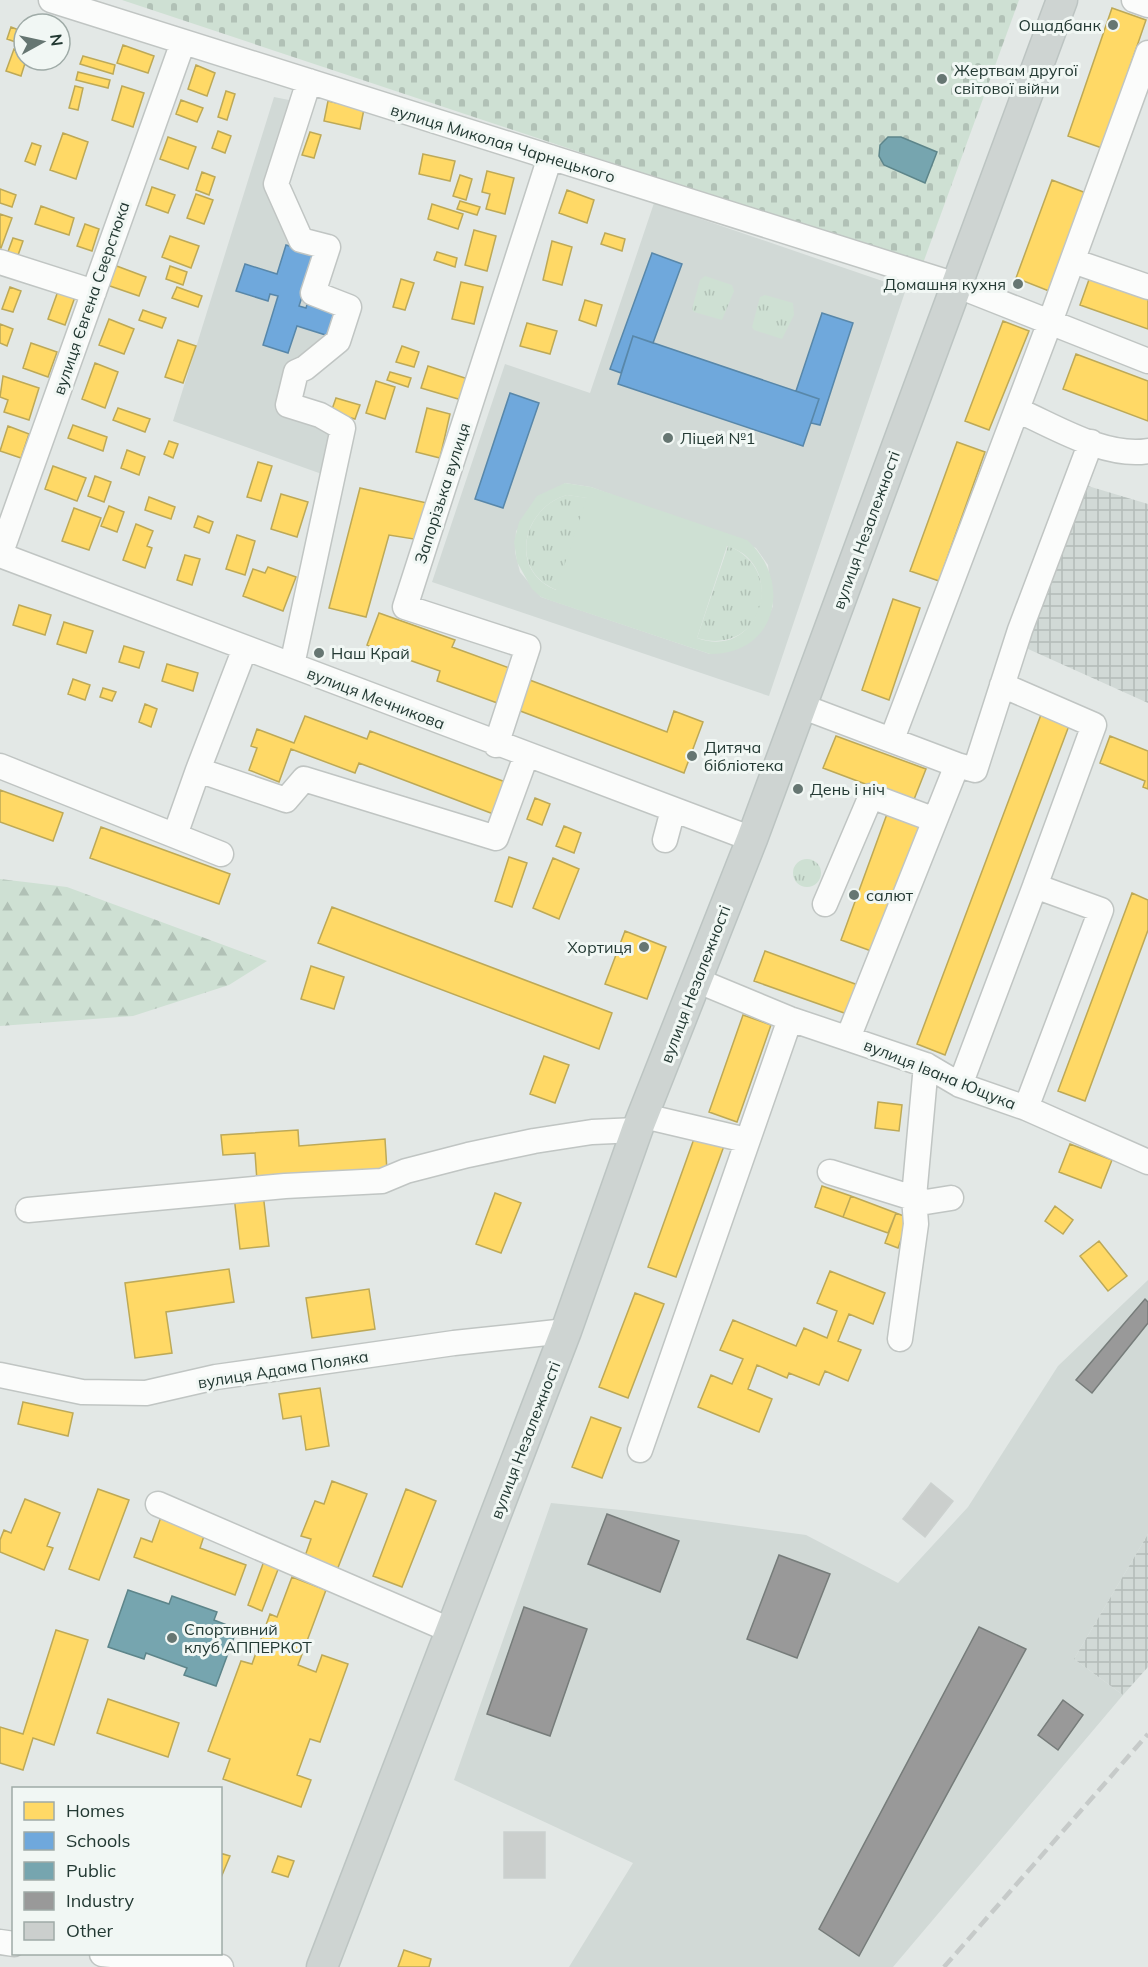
<svg xmlns="http://www.w3.org/2000/svg" width="1148" height="1967" viewBox="0 0 1148 1967" font-family="Mulish,sans-serif">
<style>
.built{fill:#d1d9d6;fill-rule:evenodd}
.industrial{fill:url(#industrial-grid)}
.grass{fill:url(#grass-tufts)}
.forest{fill:url(#forest-firs)}
.cemetery{fill:url(#cemetery-stones)}
.garden{fill:#cee0d3;fill-rule:evenodd}
.homes{fill:#ffd966;stroke:#bda957;stroke-width:1.5}
.schools{fill:#6fa8dc;stroke:#5887a9;stroke-width:1.5}
.public{fill:#76a5af;stroke:#5d858a;stroke-width:1.5}
.industry{fill:#999;stroke:#767c7a;stroke-width:1.5}
.building{fill:#cbcfcd;stroke:#ccd1cf;stroke-width:1.5}
.lines{fill:none;stroke-linecap:round;stroke-linejoin:round}
.minor-casing{stroke:#c0c5c3;stroke-width:27}
.major-casing{stroke:#bcc4c2;stroke-width:33}
.minor{stroke:#fbfcfb;stroke-width:24}
.major{stroke:#ced4d2;stroke-width:30}
.rail{stroke:#c6cac9;stroke-width:4.5;stroke-dasharray:12 6;stroke-linecap:butt}
.poi-dot{fill:#667672;stroke:#f1f7f4;stroke-width:2}
.labels{text-anchor:middle;dominant-baseline:central;stroke-width:6;stroke-linejoin:round;paint-order:stroke}
.poi-label{font-size:16px;fill:#233933;stroke:#f1f7f4;text-anchor:start}
.street-label{font-size:16px;fill:#233933;stroke:#f1f7f4}
</style>
<defs>
<pattern id="industrial-grid" width="8" height="8" patternUnits="userSpaceOnUse" patternTransform="scale(1.5)"><rect width="8" height="8" fill="#d1d9d6"/><path d="M0 4h8M4 0v8" fill="none" stroke="#b3bbb8"/></pattern>
<pattern id="grass-tufts" width="24" height="20" patternUnits="userSpaceOnUse" patternTransform="scale(1.5)"><rect width="24" height="20" fill="#cee0d3"/><path d="M3 7l-1-3M5 7V3M7 7l1-3M15 17l-1-3M17 17v-4M19 17l1-3" fill="none" stroke="#b1c1b6"/></pattern>
<pattern id="forest-firs" width="22" height="20" patternUnits="userSpaceOnUse" patternTransform="scale(1.5)"><rect width="22" height="20" fill="#cee0d3"/><path d="M5 1l3.5 6h-7zM16 11l3.5 6h-7z" fill="#b1c1b6"/></pattern>
<pattern id="cemetery-stones" width="16" height="16" patternUnits="userSpaceOnUse" patternTransform="scale(1.5)"><rect width="16" height="16" fill="#cee0d3"/><path d="M2 7V4a2 2 0 0 1 4 0v3zM10 15v-3a2 2 0 0 1 4 0v3z" fill="#b1c1b6"/></pattern>
</defs>
<rect width="100%" height="100%" fill="#e3e8e6"/>
<path class="built" d="M274,97L299,102L272,198L313,293L349,307L305,368L288,404L343,428L333,478L173,421Z
M654,203L906,289L769,696L432,582L505,364L590,393ZM565,483L591,487L756,548L768,565L773,606L765,625L710,654L541,597L520,572L515,552L516,531Z
M1148,1280V1534L1074,1659L1123,1695L893,1967H569L633,1863L454,1780L551,1503L631,1511L806,1535L898,1583L968,1507L1058,1366Z"/>
<path class="industrial" d="M1078,483L1148,504V703L1017,644Z
M1148,1534V1667L1123,1695L1074,1659Z"/>
<path class="grass" d="M705,276L732,285L734,291L722,320L694,312L692,309L700,280Z
M765,295L793,303L794,315L782,339L754,330L752,327L760,297Z
M567,495L588,498L557,590C508,571 522,508 567,495Z
M728,546C788,569 763,658 697,638Z
M793 873a14 14 0 1 1 28 0a14 14 0 1 1-28 0Z"/>
<path class="forest" d="M0,879L67,887L267,961L229,985L133,1016L0,1026Z"/>
<path class="cemetery" d="M122,0H1019L922,266Z"/>
<path class="garden" d="M565,483L591,487L747,540C794,582 776,655 710,654L552,601L541,597L532,589L517,562L514,542L519,522L537,496ZM567,495L587,498L556,590C508,571 522,508 567,495ZM727,546C789,564 761,662 697,638Z"/>
<path class="homes" d="M1112,8L1146,20L1102,148L1068,136Z
M11,27L24,32V45L7,39Z
M123,45L154,56L148,73L117,63Z
M14,49L24,53V60H26L21,76L6,71Z
M83,56L115,65L113,74L80,64Z
M196,65L215,73L207,96L188,89Z
M78,72L110,80L108,88L76,80Z
M75,86L83,88L78,110L69,108Z
M122,86L144,93L133,127L112,120Z
M226,91L235,94L227,120L218,117Z
M181,100L203,108L197,122L176,114Z
M328,101L364,109L360,129L324,121Z
M218,131L231,136L225,153L212,148Z
M310,132L321,135L314,158L302,155Z
M63,133L88,142L76,179L50,170Z
M168,137L196,147L188,169L160,159Z
M32,143L41,146L35,165L25,161Z
M423,154L455,161L450,181L419,174Z
M487,171L514,178L505,214L486,209L490,194L482,192Z
M202,172L215,177L209,195L196,190Z
M460,175L472,179L466,200L453,196Z
M1052,180L1086,193L1049,291L1016,278Z
M152,187L175,195L168,213L146,205Z
M0,189L16,195L12,207L0,203Z
M567,190L594,200L587,223L559,213Z
M196,194L213,200L204,224L187,218Z
M460,201L480,207L477,215L457,209Z
M432,204L463,214L458,229L428,219Z
M41,206L74,218L69,235L35,224Z
M0,214L12,218L1,248H0Z
M85,224L99,229L92,251L77,246Z
M474,230L496,236L487,271L465,265Z
M605,233L625,239L622,251L601,244Z
M170,236L199,246L191,268L162,257Z
M13,238L23,241L16,261L6,257Z
M552,241L572,247L562,285L543,280Z
M437,252L457,258L455,267L434,260Z
M114,265L146,277L139,296L107,285Z
M170,266L187,272L183,285L166,279Z
M1091,274L1148,294V329L1080,305Z
M401,279L414,283L405,310L393,307Z
M461,282L483,287L474,324L452,319Z
M10,287L21,291L13,312L2,309Z
M177,287L202,296L198,307L172,298Z
M58,291L75,297L65,325L48,319Z
M585,300L602,305L596,326L579,320Z
M143,310L166,318L162,328L139,320Z
M109,319L134,329L124,354L99,345Z
M1003,321L1029,331L989,430L965,421Z
M527,323L557,331L550,354L520,346Z
M0,324L13,329L7,346L0,343Z
M178,340L196,346L183,383L165,377Z
M31,343L57,352L48,377L23,368Z
M402,346L419,352L414,367L396,362Z
M1076,354L1148,381V421L1063,389Z
M95,363L118,372L105,408L82,399Z
M428,366L471,380L465,401L421,388Z
M390,372L411,378L408,387L387,380Z
M3,376L39,388L29,420L4,412L8,400L0,397Z
M376,381L395,387L385,419L366,413Z
M336,398L360,405L355,419L331,412Z
M118,408L150,419L145,432L113,420Z
M427,408L450,414L440,458L416,452Z
M73,425L107,437L103,451L68,438Z
M8,426L29,434L21,458L0,451Z
M169,441L178,444L173,458L164,454Z
M957,442L985,452L939,581L910,571Z
M127,450L145,457L139,475L121,468Z
M258,462L272,466L261,501L247,497Z
M53,466L86,478L77,501L45,489Z
M95,476L111,482L104,502L88,496Z
M360,488L427,503L420,540L389,535L366,617L329,608Z
M281,494L308,502L297,537L271,529Z
M149,497L175,507L171,519L145,510Z
M109,506L124,512L117,532L101,526Z
M74,508L101,518L89,550L62,541Z
M198,516L213,522L209,533L194,527Z
M136,524L153,531L147,546L152,548L145,568L123,560Z
M237,535L255,541L245,575L226,569Z
M185,555L200,559L192,585L177,580Z
M268,567L296,577L283,611L243,596L253,569L265,573Z
M893,599L920,608L889,700L862,690Z
M19,605L51,615L45,635L13,625Z
M379,613L455,640L452,647L512,669L500,704L437,681L440,671L367,645Z
M64,622L93,631L86,653L57,644Z
M124,646L144,652L139,668L119,662Z
M167,664L198,673L193,691L162,681Z
M73,679L90,685L85,700L68,694Z
M527,679L667,732L674,711L703,722L684,773L515,709Z
M103,688L116,692L112,701L100,697Z
M145,704L157,709L151,727L139,722Z
M1042,712L1070,723L945,1055L917,1044Z
M305,716L367,739L370,731L508,783L496,815L359,763L355,773L291,749L279,782L249,770L257,748L251,746L257,729L294,743Z
M836,736L926,769L913,802L823,768Z
M1110,736L1148,751V789L1143,787L1145,781L1100,763Z
M0,790L63,813L53,841L0,822Z
M535,798L550,804L542,825L527,819Z
M887,814L920,826L874,952L841,940Z
M564,826L581,833L574,853L556,846Z
M101,827L230,874L219,904L90,858Z
M509,857L527,863L512,907L495,901Z
M553,858L579,869L559,919L533,908Z
M1132,893L1148,900V930L1085,1101L1058,1091Z
M332,907L612,1013L599,1049L318,943Z
M625,931L666,947L647,999L605,984Z
M765,951L858,985L847,1014L754,981Z
M311,966L344,977L334,1009L301,999Z
M743,1015L771,1025L737,1122L709,1112Z
M544,1056L569,1065L555,1103L530,1094Z
M878,1102L902,1105L899,1131L875,1128Z
M298,1130L299,1146L385,1139L387,1171L257,1181L255,1153L223,1155L221,1135Z
M695,1136L724,1146L676,1277L648,1267Z
M1070,1144L1112,1160L1101,1188L1059,1172Z
M822,1186L851,1196L843,1217L815,1207Z
M263,1193L269,1246L240,1249L234,1196Z
M495,1193L521,1203L501,1253L476,1244Z
M851,1196L896,1213L888,1233L843,1217Z
M1055,1206L1073,1220L1063,1234L1045,1221Z
M896,1213L909,1218L898,1248L885,1243Z
M1099,1241L1127,1276L1108,1291L1080,1256Z
M229,1269L234,1302L166,1312L172,1353L135,1358L125,1283Z
M830,1271L885,1293L873,1324L849,1314L838,1341L861,1350L848,1381L825,1371L819,1385L789,1373L787,1378L757,1365L748,1389L772,1399L759,1432L698,1407L711,1375L732,1384L743,1359L720,1350L733,1320L796,1346L804,1328L827,1338L837,1311L817,1303Z
M369,1289L375,1329L312,1338L306,1298Z
M635,1293L664,1304L628,1398L599,1387Z
M320,1388L329,1446L306,1450L301,1416L283,1419L279,1394Z
M23,1402L73,1413L68,1436L18,1424Z
M591,1417L621,1428L602,1478L572,1467Z
M332,1481L367,1494L337,1570L304,1559L311,1539L301,1536L315,1501L324,1504Z
M98,1489L129,1500L99,1580L69,1569Z
M406,1489L436,1501L402,1587L373,1576Z
M25,1499L60,1513L47,1546L53,1548L44,1570L0,1552V1540L4,1530L11,1533Z
M161,1517L205,1533L200,1548L246,1565L235,1595L134,1557L141,1538L152,1542Z
M264,1561L279,1567L262,1611L248,1605Z
M292,1577L326,1590L298,1665L316,1672L322,1655L348,1664L320,1742L310,1739L297,1775L311,1780L301,1807L223,1779L230,1759L208,1751L241,1661L252,1664L270,1614L277,1617Z
M56,1630L88,1640L54,1745L33,1738L23,1770L0,1763V1727L23,1734Z
M108,1699L179,1723L168,1757L97,1733Z
M220,1853L230,1856L220,1880Z
M278,1856L294,1861L288,1877L272,1872Z
M404,1950L431,1959L429,1967H398Z"/>
<path class="schools" d="M286,245L316,254L299,306L306,308L308,301L340,312L332,337L297,326L288,353L263,345L278,296L270,294L268,301L236,291L245,264L277,274Z
M652,253L682,264L653,343L633,336L621,373L610,369Z
M822,313L853,323L820,425L811,423L819,399L796,391Z
M633,336L819,399L803,446L618,384Z
M510,393L539,403L503,508L475,499Z"/>
<path class="public" d="M888,137H901L937,152L925,183L884,165L879,156L880,145Z
M128,1590L169,1604L172,1596L217,1612L214,1620L237,1629L216,1686L184,1675L187,1668L146,1653L144,1659L108,1647Z"/>
<path class="industry" d="M1145,1299L1148,1302V1323L1092,1393L1076,1380Z
M607,1514L679,1541L660,1592L588,1564Z
M779,1555L830,1574L797,1658L747,1639Z
M524,1607L587,1629L550,1736L487,1714Z
M979,1627L1026,1649L859,1956L819,1929Z
M1063,1700L1083,1715L1058,1750L1038,1735Z"/>
<path class="building" d="M931,1483L953,1501L925,1537L903,1519Z
M504,1832H545V1878H504Z"/>
<g class="lines">
<g class="minor-casing">
<path id="minor" d="M51,0L956,285L1148,361
M1134,0L1148,5
M1073,261L1148,287
M0,262L94,292
M1017,410C1056,427 1105,458 1148,451
M0,555L752,839
M0,555L183,42
M245,648L198,770L286,800L304,779L496,838L526,756
M292,665L343,428L320,415L288,405L296,372L305,368L338,341L349,307L313,293L328,247L301,240L276,184L309,81
M1002,685L1094,725L1035,886
M801,706L957,765L848,1038
M892,739L1050,322L1148,53
M496,745L528,647L405,607L550,157
M957,765L975,770L1020,630L1091,442
M0,766L221,854
M175,835L198,770
M665,840L673,810
M825,904L871,796L935,820
M696,980L790,1019L926,1065L960,1085L1026,1108L1148,1162
M960,1085L1035,886L1101,910L1026,1108
M644,1116L746,1140
M830,1172L926,1202L951,1198
M28,1210L285,1186L382,1181L406,1171L468,1155L534,1141L592,1132L637,1130
M900,1339L916,1224L914,1197L926,1065
M0,1375L82,1392L146,1393L216,1377L454,1343L566,1331
M640,1450L790,1019
M158,1504L452,1631
M0,1942L14,1944
M102,1954L221,1967"/>
</g>
<g class="major-casing">
<path id="major" d="M322,1967L566,1331L637,1130L752,839L1062,0"/>
</g>
<use href="#minor" class="minor"/>
<use href="#major" class="major"/>
<path class="rail" d="M944,1967L1148,1734"/>
</g>
<g class="poi-dot">
<circle cx="1113" cy="25" r="6"/>
<circle cx="942" cy="79" r="6"/>
<circle cx="1018" cy="284" r="6"/>
<circle cx="668" cy="438" r="6"/>
<circle cx="319" cy="653" r="6"/>
<circle cx="692" cy="756" r="6"/>
<circle cx="798" cy="789" r="6"/>
<circle cx="854" cy="895" r="6"/>
<circle cx="644" cy="947" r="6"/>
<circle cx="172" cy="1638" r="6"/>
</g>
<g class="labels">
<g class="poi-label">
<text x="1101" y="25" text-anchor="end">Ощадбанк</text>
<text x="954" y="70">Жертвам другої<tspan x="954" dy="18">світової війни</tspan></text>
<text x="1006" y="284" text-anchor="end">Домашня кухня</text>
<text x="680" y="438">Ліцей №1</text>
<text x="331" y="653">Наш Край</text>
<text x="704" y="747">Дитяча<tspan x="704" dy="18">бібліотека</tspan></text>
<text x="810" y="789">День і ніч</text>
<text x="866" y="895">салют</text>
<text x="632" y="947" text-anchor="end">Хортиця</text>
<text x="184" y="1629">Спортивний<tspan x="184" dy="18">клуб АППЕРКОТ</tspan></text>
</g>
<g class="street-label">
<text transform="translate(503 143) rotate(17)">вулиця Миколая Чарнецького</text>
<text transform="translate(91 298) rotate(-71)">вулиця Євгена Сверстюка</text>
<text transform="translate(442 493) rotate(-72)">Запорізька вулиця</text>
<text transform="translate(866 530) rotate(-70)">вулиця Незалежності</text>
<text transform="translate(376 698) rotate(21)">вулиця Мечникова</text>
<text transform="translate(695 984) rotate(-69)">вулиця Незалежності</text>
<text transform="translate(940 1074) rotate(22)">вулиця Івана Ющука</text>
<text transform="translate(283 1369) rotate(-9)">вулиця Адама Поляка</text>
<text transform="translate(525 1440) rotate(-69)">вулиця Незалежності</text>
</g>
</g>
<rect x="12" y="1787" width="210" height="168" fill="#f1f7f4" stroke="#9faba7" stroke-width="1.5"/>
<rect x="24" y="1802" width="30" height="18" fill="#ffd966" stroke="#9faba7" stroke-width="1.5"/>
<text x="66" y="1817" font-size="18" fill="#233933">Homes</text>
<rect x="24" y="1832" width="30" height="18" fill="#6fa8dc" stroke="#9faba7" stroke-width="1.5"/>
<text x="66" y="1847" font-size="18" fill="#233933">Schools</text>
<rect x="24" y="1862" width="30" height="18" fill="#76a5af" stroke="#9faba7" stroke-width="1.5"/>
<text x="66" y="1877" font-size="18" fill="#233933">Public</text>
<rect x="24" y="1892" width="30" height="18" fill="#999999" stroke="#9faba7" stroke-width="1.5"/>
<text x="66" y="1907" font-size="18" fill="#233933">Industry</text>
<rect x="24" y="1922" width="30" height="18" fill="#cbcfcd" stroke="#9faba7" stroke-width="1.5"/>
<text x="66" y="1937" font-size="18" fill="#233933">Other</text>
<g transform="translate(42 42) rotate(82)"><circle r="28" fill="#f1f7f4" stroke="#9faba7" stroke-width="1.5"/>
<path d="M0-4.5L10 22L0 15L-10 22Z" fill="#667672"/>
<text y="-9" font-size="16" font-weight="bold" text-anchor="middle" fill="#233933">N</text>
</g>
</svg>
